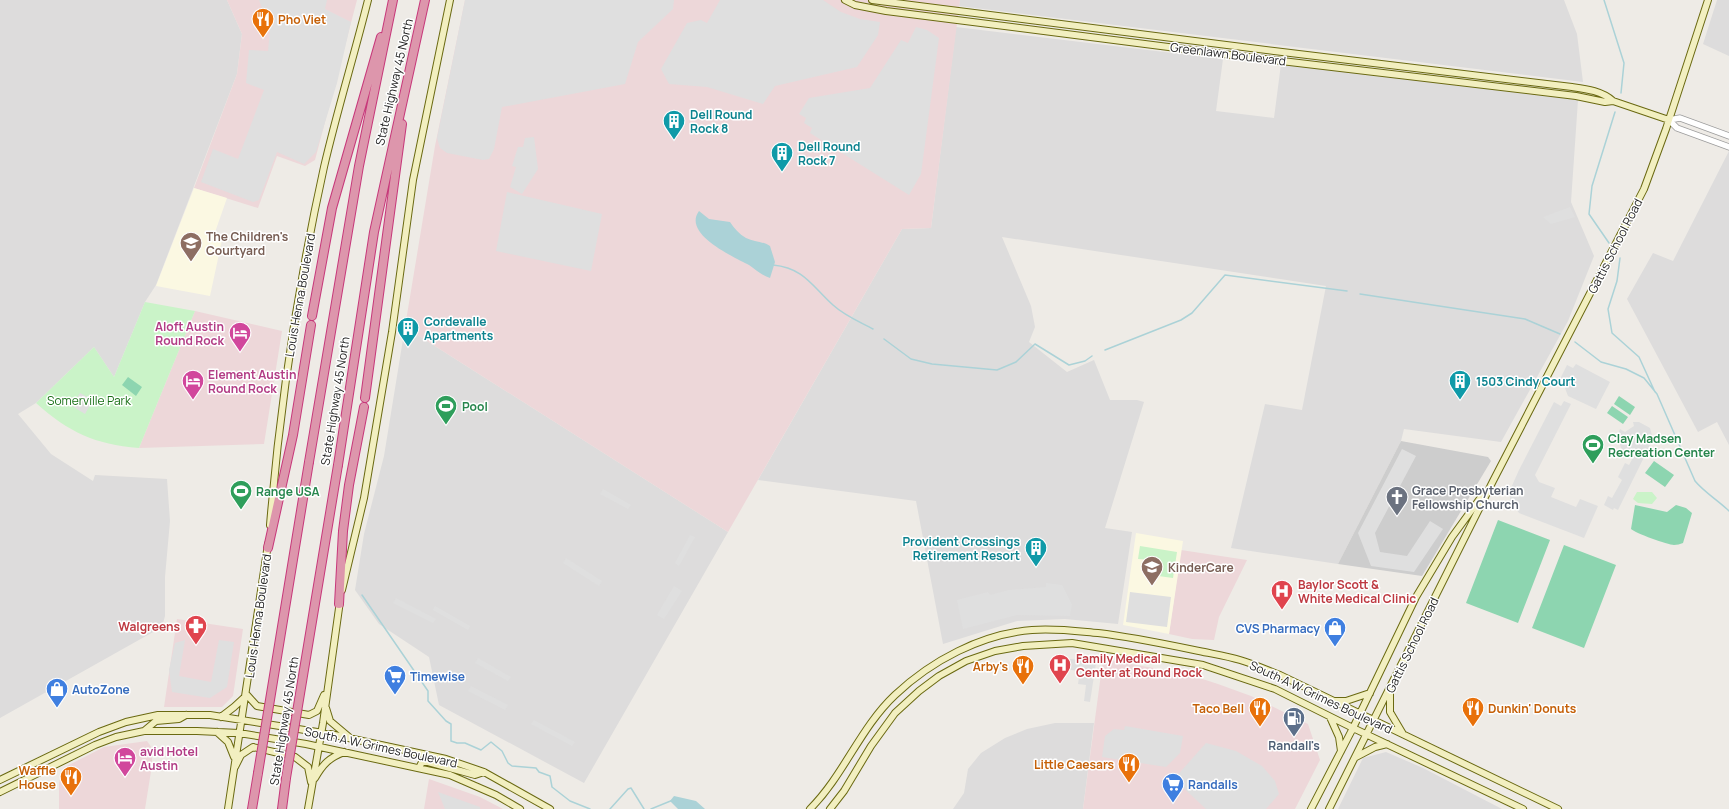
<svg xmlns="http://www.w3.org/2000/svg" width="1729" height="809" viewBox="0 0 1729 809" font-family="Manrope,sans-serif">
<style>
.residential{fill:#dddcdc}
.commercial{fill:#edd7d9}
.education{fill:#fbf8e2}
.religious{fill:#cdcdcd}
.park{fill:#caf3c8}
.pitch{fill:#8dd5b0}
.parking{fill:#dfdfdf}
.water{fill:#abd2d7}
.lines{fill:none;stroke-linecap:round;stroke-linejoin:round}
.stream{stroke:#abd2d7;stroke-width:1.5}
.tertiary-casing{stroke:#9c9c9c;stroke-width:7}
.secondary-casing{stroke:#6a6911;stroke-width:8}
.motorway-casing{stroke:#c7387a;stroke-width:10}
.tertiary{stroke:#fff;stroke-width:5.5}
.secondary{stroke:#f2efc0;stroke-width:6}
.motorway{stroke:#dd96ac;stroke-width:8}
.motorway-bridge-casing{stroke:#c7387a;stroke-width:10;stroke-linecap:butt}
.motorway-bridge{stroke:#dd96ac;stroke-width:8}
.labels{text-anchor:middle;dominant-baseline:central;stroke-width:3;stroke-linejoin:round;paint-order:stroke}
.food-label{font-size:12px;font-weight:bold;fill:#c56008;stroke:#fff;text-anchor:end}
.street-label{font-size:12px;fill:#1f1f1f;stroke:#fff}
.culture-label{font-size:12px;font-weight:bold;fill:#0d838f;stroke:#fff;text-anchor:start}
.education-label{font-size:12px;font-weight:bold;fill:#785e54;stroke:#fff;text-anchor:start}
.hotel-label{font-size:12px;font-weight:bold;fill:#b23c85;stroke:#fff;text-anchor:start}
.park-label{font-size:12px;fill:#1b7118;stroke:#fff}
.leisure-label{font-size:12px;font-weight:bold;fill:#27864d;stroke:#fff;text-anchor:start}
.worship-label{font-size:12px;font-weight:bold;fill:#5b616d;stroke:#fff;text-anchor:start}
.health-label{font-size:12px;font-weight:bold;fill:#be3a42;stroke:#fff;text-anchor:start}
.shop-label{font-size:12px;font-weight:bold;fill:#366cbe;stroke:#fff;text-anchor:start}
.service-label{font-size:12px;font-weight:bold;fill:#4e5e75;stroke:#fff}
</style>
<rect width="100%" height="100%" fill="#eeebe6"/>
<path class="residential" d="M0,0H227L242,34L237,74L156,285L145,302L114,377L94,347L36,403L18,414L51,454L93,481L95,475L167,479L170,521L165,577V616L162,627L0,718Z
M960,0H1564L1577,34L1583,82L959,6Z
M1717,0H1729V56L1703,44Z
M956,27L1223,59L1216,111L1274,118L1281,64L1578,100L1571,202L1594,256L1568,321L1501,442L1404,429L1401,441L1338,564L1231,548L1265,404L1302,410L1326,286L1002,237L1031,306L1035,327L1029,342L1067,372L1094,360L1110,400H1137L1144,402L1105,528L1132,532L1118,624L1065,619L1017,621L943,644L916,501L758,480L902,229L931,228Z
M1729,151V445L1717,422L1698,432L1627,299L1653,253L1673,261Z
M405,327L728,532L584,783L439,705L429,657L379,624L355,590L364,534L384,456Z
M1055,723H1094L1083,809H953L964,793L968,769L981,753L1005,738L1027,729Z
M1386,752L1423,768L1502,809H1338L1363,758Z"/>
<path class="commercial" d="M227,0H357L315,160L305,166L277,156L258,208L194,188L237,74L242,34Z
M465,0H960L931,228L902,229L728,532L405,327L435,146Z
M195,311L282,331L264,444L139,448Z
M1181,550L1247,560L1219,617L1214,640L1192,639L1169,634Z
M177,619L243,629L233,696L222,707H164Z
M1103,659L1187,674L1218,684L1251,696L1308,724L1320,760L1295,809H1083Z
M147,741L152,748V765L145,809H59V783L63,768L104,747Z
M429,779L480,797L503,809H424Z"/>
<path class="education" d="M194,188L227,198L213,238L222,240L210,296L156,286Z
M1136,533L1183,541L1169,634L1123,625Z"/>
<path class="religious" d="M1401,441L1488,457L1491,461L1422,576L1338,564Z"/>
<path class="park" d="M145,302L195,311L139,448C94,444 70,433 36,403L94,347L114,377Z
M1637,492H1652L1657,498L1652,504L1638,503L1633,499Z
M1140,546L1177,552L1173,578L1151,575L1153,560L1138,559Z"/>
<path class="pitch" d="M128,377L142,387L136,396L122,385Z
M1619,396L1635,407L1630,415L1614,404Z
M1612,406L1628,417L1623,424L1607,413Z
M1654,461L1674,475L1665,487L1645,473Z
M1635,505L1667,512L1676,505L1686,508L1692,513L1683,543C1680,544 1677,545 1674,545C1668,545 1635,533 1631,529Z
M1498,520L1550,540L1518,623L1466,603Z
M1564,545L1616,565L1584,648L1532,628Z"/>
<path class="parking" d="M259,0H327L325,9L351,22L337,83L316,152L304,164L277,152L259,200L253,202L201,182L213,149L238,159L264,90L246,83L249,50L268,51L270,30Z
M465,0H674L673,9L638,42L625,84L502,107L494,149L489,159L483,160L447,153L440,148L437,138Z
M720,0H823L841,12L860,19L880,22L878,35L857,67L775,86L763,104L707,87L669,84L661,69L687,23L701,20L707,23Z
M916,27L927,30L939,38L921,174L909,195L810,133L812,128L804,123L806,118L799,114L809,98L870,88L901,40L908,43Z
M534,137L538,169L522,194L510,187L516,167L512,166L518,147H523L525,138Z
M507,192L602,214L591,271L496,251Z
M1570,207L1575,217L1551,224L1543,217Z
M1576,364L1610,382L1596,409L1568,396L1563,383L1559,381L1567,365L1573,368Z
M80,393L93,400L85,414L72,406Z
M1564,401L1571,404L1535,475L1539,482L1555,488L1551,497L1576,507L1580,499L1598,506L1584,538L1519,513L1510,500L1511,488L1519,470L1554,402L1561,406Z
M1633,422H1639L1650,428L1653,439L1618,510L1614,508L1613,510L1604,505L1608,496L1612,498L1622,480L1618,477L1625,463L1629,465L1635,454L1630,450L1628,453L1621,448L1618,438L1619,432L1620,429L1625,432L1634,426Z
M1402,449L1416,456L1375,533L1380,552L1407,556L1430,521L1443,529L1414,572L1371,566L1358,533Z
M603,489L631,505L628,509L600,494Z
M690,535L695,537L679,566L675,563Z
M566,558L602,581L599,586L563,563Z
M1046,583L1062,585L1072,605L1070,616L1017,615L963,629L957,600L988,592L990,595L1009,590L1046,587Z
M674,586L682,591L664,619L657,615Z
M1130,592L1171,597L1167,627L1126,622Z
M396,598L436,619L433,623L393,603Z
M435,606L470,626L468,630L433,610Z
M185,640L179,676L211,682L219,640L234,642L227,687L210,698L172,692L169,670L175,643Z
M478,658L511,677L508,681L475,663Z
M1052,659H1072L1096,663L1090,702L1084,701L1086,685L1078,684L1080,671L1052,668Z
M471,686L508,705L505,710L468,691Z
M534,720L575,742L572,746L531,724Z
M1125,726L1183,736L1180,753L1166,767L1102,757L1105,736L1114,729L1124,730Z
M1206,743L1236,751L1262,766L1275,781L1279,794L1266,809H1206L1174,779Z
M438,792L480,807V809H445Z"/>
<path class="water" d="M699,211L709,219L730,222C734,228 739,234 746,238C754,242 762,241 770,246L775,262L770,278C761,275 756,270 749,265C734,257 682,234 699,211Z
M674,796L696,801L705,809H678L670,801Z"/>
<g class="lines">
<path class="stream" d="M1604,0L1624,63L1621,93
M1609,243L1589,214L1592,186L1615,112
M1620,258L1617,281L1608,309L1612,333L1639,357L1655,392
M773,265C804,268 812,286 833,305C845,316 860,322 873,329
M1360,294L1525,319L1560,334
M884,339L911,359L932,364L997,370L1016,362L1035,344L1069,365L1085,361L1092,356
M1575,342L1601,362L1626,369L1644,378L1657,394L1695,481C1705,493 1718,500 1729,511
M1105,350L1181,320L1192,313L1225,275L1347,291
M362,595L428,691V701L446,721L451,724V741L457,743H465L481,750L491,742L502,751L508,763L512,766L536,768L539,772L550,776L552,787L570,801L590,809
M610,809L628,789L631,788L644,809
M651,809L673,800"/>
<g class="tertiary-casing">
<path id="tertiary" d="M1669,120L1677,128L1729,147
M1669,120L1680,118L1729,136"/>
</g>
<g class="secondary-casing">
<path id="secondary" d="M845,0L855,5L886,11L1231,55L1576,96L1605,102L1613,101L1669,120
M872,0L1274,51L1572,87C1586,89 1602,91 1613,101
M270,525C280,404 298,285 324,167C337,111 354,56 368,0
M342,590L364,498L392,332L413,180L450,0
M1390,691V712L1403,734
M247,695L257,706L309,715L317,711L324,695
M1335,701H1346L1370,693
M326,708L330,721L349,737
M221,717L234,707L247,695
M1330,717L1339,737L1341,751
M144,731L156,721L179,719L186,715
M217,732L228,742L234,757
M1356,757L1375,747L1387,744
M235,767L241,755L253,747L295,757L308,767L311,782
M419,768L422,762H428L475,775L484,772
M315,778C323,764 329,758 344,752
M0,780L99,732L126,722L158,715H210L330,734L446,759L484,772L550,809
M0,792L95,745L116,737L144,731H197L239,733L306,744L450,775L496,795L520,809
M228,809L268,544
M308,809L323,723L340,601
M810,809C844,775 860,728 895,695C931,661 981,634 1032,630C1054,628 1076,631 1098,633C1132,637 1165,644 1199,651C1213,654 1227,656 1240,660C1254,664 1267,670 1280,675L1558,809
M830,809L844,791L871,746L895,713L919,691L939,676L966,661L995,651L1023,646L1072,643L1203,665L1275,689L1353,728L1523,809
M1311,809L1353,728L1416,597L1452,537L1484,493
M1329,809L1493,481L1644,189L1666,129L1708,0"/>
</g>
<g class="motorway-casing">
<path id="motorway" d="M312,316L332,208L381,37
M365,398L402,124
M309,462L359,166L393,0
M338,465L374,232L425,0
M268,548L293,435L311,325
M339,604L343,531L349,485L364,407
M252,809L258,773
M282,809L286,778"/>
</g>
<use href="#tertiary" class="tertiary"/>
<use href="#secondary" class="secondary"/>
<use href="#motorway" class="motorway"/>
<g class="motorway-bridge-casing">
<path id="motorway-bridge" d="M258,773L309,462
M286,778L338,465"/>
</g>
<use href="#motorway-bridge" class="motorway-bridge"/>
</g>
<defs>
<g id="restaurant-pin" transform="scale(1.15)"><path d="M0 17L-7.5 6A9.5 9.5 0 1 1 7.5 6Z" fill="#e8710a" stroke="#fff"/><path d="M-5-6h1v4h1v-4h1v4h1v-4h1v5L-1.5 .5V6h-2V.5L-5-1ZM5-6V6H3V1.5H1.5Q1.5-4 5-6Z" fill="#fff"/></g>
<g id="building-pin" transform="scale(1.15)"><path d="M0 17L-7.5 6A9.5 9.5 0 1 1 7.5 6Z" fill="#0f9aa8" stroke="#fff"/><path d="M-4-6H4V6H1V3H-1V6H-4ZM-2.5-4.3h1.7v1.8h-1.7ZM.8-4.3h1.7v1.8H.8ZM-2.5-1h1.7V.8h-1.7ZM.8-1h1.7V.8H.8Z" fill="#fff"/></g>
<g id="school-pin" transform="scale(1.15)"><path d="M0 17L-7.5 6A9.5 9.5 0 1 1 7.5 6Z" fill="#8d6e63" stroke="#fff"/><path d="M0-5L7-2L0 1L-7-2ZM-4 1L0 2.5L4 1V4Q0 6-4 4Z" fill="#fff"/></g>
<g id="hotel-pin" transform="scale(1.15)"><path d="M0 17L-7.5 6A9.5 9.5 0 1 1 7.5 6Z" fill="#d1479c" stroke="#fff"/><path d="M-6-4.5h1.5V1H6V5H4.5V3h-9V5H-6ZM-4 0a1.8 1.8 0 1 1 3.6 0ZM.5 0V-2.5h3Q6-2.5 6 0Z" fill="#fff"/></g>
<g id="stadium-pin" transform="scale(1.15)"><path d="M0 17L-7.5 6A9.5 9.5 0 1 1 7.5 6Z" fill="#2e9e5b" stroke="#fff"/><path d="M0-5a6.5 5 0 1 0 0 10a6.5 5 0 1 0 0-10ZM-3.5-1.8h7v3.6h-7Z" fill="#fff"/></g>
<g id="church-pin" transform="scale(1.15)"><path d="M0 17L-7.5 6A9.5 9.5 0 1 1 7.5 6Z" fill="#6b7280" stroke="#fff"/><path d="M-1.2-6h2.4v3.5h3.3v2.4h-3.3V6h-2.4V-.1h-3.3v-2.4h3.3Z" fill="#fff"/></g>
<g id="hospital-pin" transform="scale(1.15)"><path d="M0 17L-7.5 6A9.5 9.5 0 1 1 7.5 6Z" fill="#e0444e" stroke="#fff"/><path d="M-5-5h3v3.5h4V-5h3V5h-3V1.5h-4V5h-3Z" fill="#fff"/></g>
<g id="pharmacy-pin" transform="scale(1.15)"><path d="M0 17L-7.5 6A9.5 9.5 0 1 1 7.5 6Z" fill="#e0444e" stroke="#fff"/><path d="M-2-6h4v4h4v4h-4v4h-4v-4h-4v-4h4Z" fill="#fff"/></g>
<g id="shop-pin" transform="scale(1.15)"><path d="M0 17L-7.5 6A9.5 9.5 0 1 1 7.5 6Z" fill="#3f7fe0" stroke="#fff"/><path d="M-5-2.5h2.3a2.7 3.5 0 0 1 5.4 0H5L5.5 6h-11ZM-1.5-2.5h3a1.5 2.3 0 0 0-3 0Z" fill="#fff"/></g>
<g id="supermarket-pin" transform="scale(1.15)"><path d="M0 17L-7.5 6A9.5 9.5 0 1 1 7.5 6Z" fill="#3f7fe0" stroke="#fff"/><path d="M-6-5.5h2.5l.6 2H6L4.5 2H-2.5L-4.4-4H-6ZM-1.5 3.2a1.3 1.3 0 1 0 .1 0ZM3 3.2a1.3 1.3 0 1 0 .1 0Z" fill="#fff"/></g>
<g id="fuel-pin" transform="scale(1.15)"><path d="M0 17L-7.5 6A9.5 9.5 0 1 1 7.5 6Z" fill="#5c6f8a" stroke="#fff"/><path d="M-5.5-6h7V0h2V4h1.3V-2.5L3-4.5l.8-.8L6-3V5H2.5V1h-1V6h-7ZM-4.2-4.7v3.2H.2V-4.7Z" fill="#fff"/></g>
</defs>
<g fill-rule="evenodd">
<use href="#restaurant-pin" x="263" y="19"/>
<use href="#building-pin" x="674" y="121"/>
<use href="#building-pin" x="782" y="153"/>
<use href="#school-pin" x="191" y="243"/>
<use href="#building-pin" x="408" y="328"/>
<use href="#hotel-pin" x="240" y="333"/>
<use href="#hotel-pin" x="193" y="381"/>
<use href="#building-pin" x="1460" y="381"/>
<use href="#stadium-pin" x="446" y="406"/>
<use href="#stadium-pin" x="1593" y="445"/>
<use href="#stadium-pin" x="241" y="491"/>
<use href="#church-pin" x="1397" y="497"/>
<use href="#building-pin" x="1036" y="548"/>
<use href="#school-pin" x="1152" y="567"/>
<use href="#hospital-pin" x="1282" y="591"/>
<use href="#pharmacy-pin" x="196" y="626"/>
<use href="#shop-pin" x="1335" y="628"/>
<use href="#hospital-pin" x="1060" y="665"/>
<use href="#restaurant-pin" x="1023" y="666"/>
<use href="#supermarket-pin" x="395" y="676"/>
<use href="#shop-pin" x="57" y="689"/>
<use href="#restaurant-pin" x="1260" y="708"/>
<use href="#restaurant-pin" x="1473" y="708"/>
<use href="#fuel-pin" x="1294" y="718"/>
<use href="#hotel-pin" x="125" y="758"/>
<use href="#restaurant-pin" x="1129" y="764"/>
<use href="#restaurant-pin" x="71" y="777"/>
<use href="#supermarket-pin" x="1173" y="784"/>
</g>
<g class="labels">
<g class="food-label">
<text x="278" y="19" text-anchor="start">Pho Viet</text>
<text x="1008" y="666">Arby's</text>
<text x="1244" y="708">Taco Bell</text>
<text x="1488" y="708" text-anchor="start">Dunkin' Donuts</text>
<text x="1114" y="764">Little Caesars</text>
<text x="56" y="770">Waffle<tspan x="56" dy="14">House</tspan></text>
</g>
<g class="street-label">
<text transform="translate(1228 54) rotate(7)">Greenlawn Boulevard</text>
<text transform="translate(394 82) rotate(-77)">State Highway 45 North</text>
<text transform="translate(1615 246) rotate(-63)">Gattis School Road</text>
<text transform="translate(300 295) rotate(-80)">Louis Henna Boulevard</text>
<text transform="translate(335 401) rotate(-81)">State Highway 45 North</text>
<text transform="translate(258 616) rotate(-82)">Louis Henna Boulevard</text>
<text transform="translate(1412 645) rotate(-64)">Gattis School Road</text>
<text transform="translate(1321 697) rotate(25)">South A W Grimes Boulevard</text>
<text transform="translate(284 721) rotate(-81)">State Highway 45 North</text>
<text transform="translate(381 747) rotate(12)">South A W Grimes Boulevard</text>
</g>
<g class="culture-label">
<text x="690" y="114">Dell Round<tspan x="690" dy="14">Rock 8</tspan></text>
<text x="798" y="146">Dell Round<tspan x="798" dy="14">Rock 7</tspan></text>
<text x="424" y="321">Cordevalle<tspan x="424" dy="14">Apartments</tspan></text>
<text x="1476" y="381">1503 Cindy Court</text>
<text x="1020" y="541" text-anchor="end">Provident Crossings<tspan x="1020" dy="14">Retirement Resort</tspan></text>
</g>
<g class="education-label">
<text x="206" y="236">The Children's<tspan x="206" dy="14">Courtyard</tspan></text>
<text x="1168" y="567">KinderCare</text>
</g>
<g class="hotel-label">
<text x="224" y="326" text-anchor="end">Aloft Austin<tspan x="224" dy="14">Round Rock</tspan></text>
<text x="208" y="374">Element Austin<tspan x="208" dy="14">Round Rock</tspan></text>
<text x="140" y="751">avid Hotel<tspan x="140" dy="14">Austin</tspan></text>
</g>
<g class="park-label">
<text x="89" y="400">Somerville Park</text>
</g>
<g class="leisure-label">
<text x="462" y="406">Pool</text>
<text x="1608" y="438">Clay Madsen<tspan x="1608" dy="14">Recreation Center</tspan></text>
<text x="256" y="491">Range USA</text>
</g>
<g class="worship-label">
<text x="1412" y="490">Grace Presbyterian<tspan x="1412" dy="14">Fellowship Church</tspan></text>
</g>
<g class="health-label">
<text x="1298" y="584">Baylor Scott &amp;<tspan x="1298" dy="14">White Medical Clinic</tspan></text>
<text x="180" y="626" text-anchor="end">Walgreens</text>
<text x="1076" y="658">Family Medical<tspan x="1076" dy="14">Center at Round Rock</tspan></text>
</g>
<g class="shop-label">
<text x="1320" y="628" text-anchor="end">CVS Pharmacy</text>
<text x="410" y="676">Timewise</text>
<text x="72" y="689">AutoZone</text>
<text x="1188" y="784">Randalls</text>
</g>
<g class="service-label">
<text x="1294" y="745">Randall's</text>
</g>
</g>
</svg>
